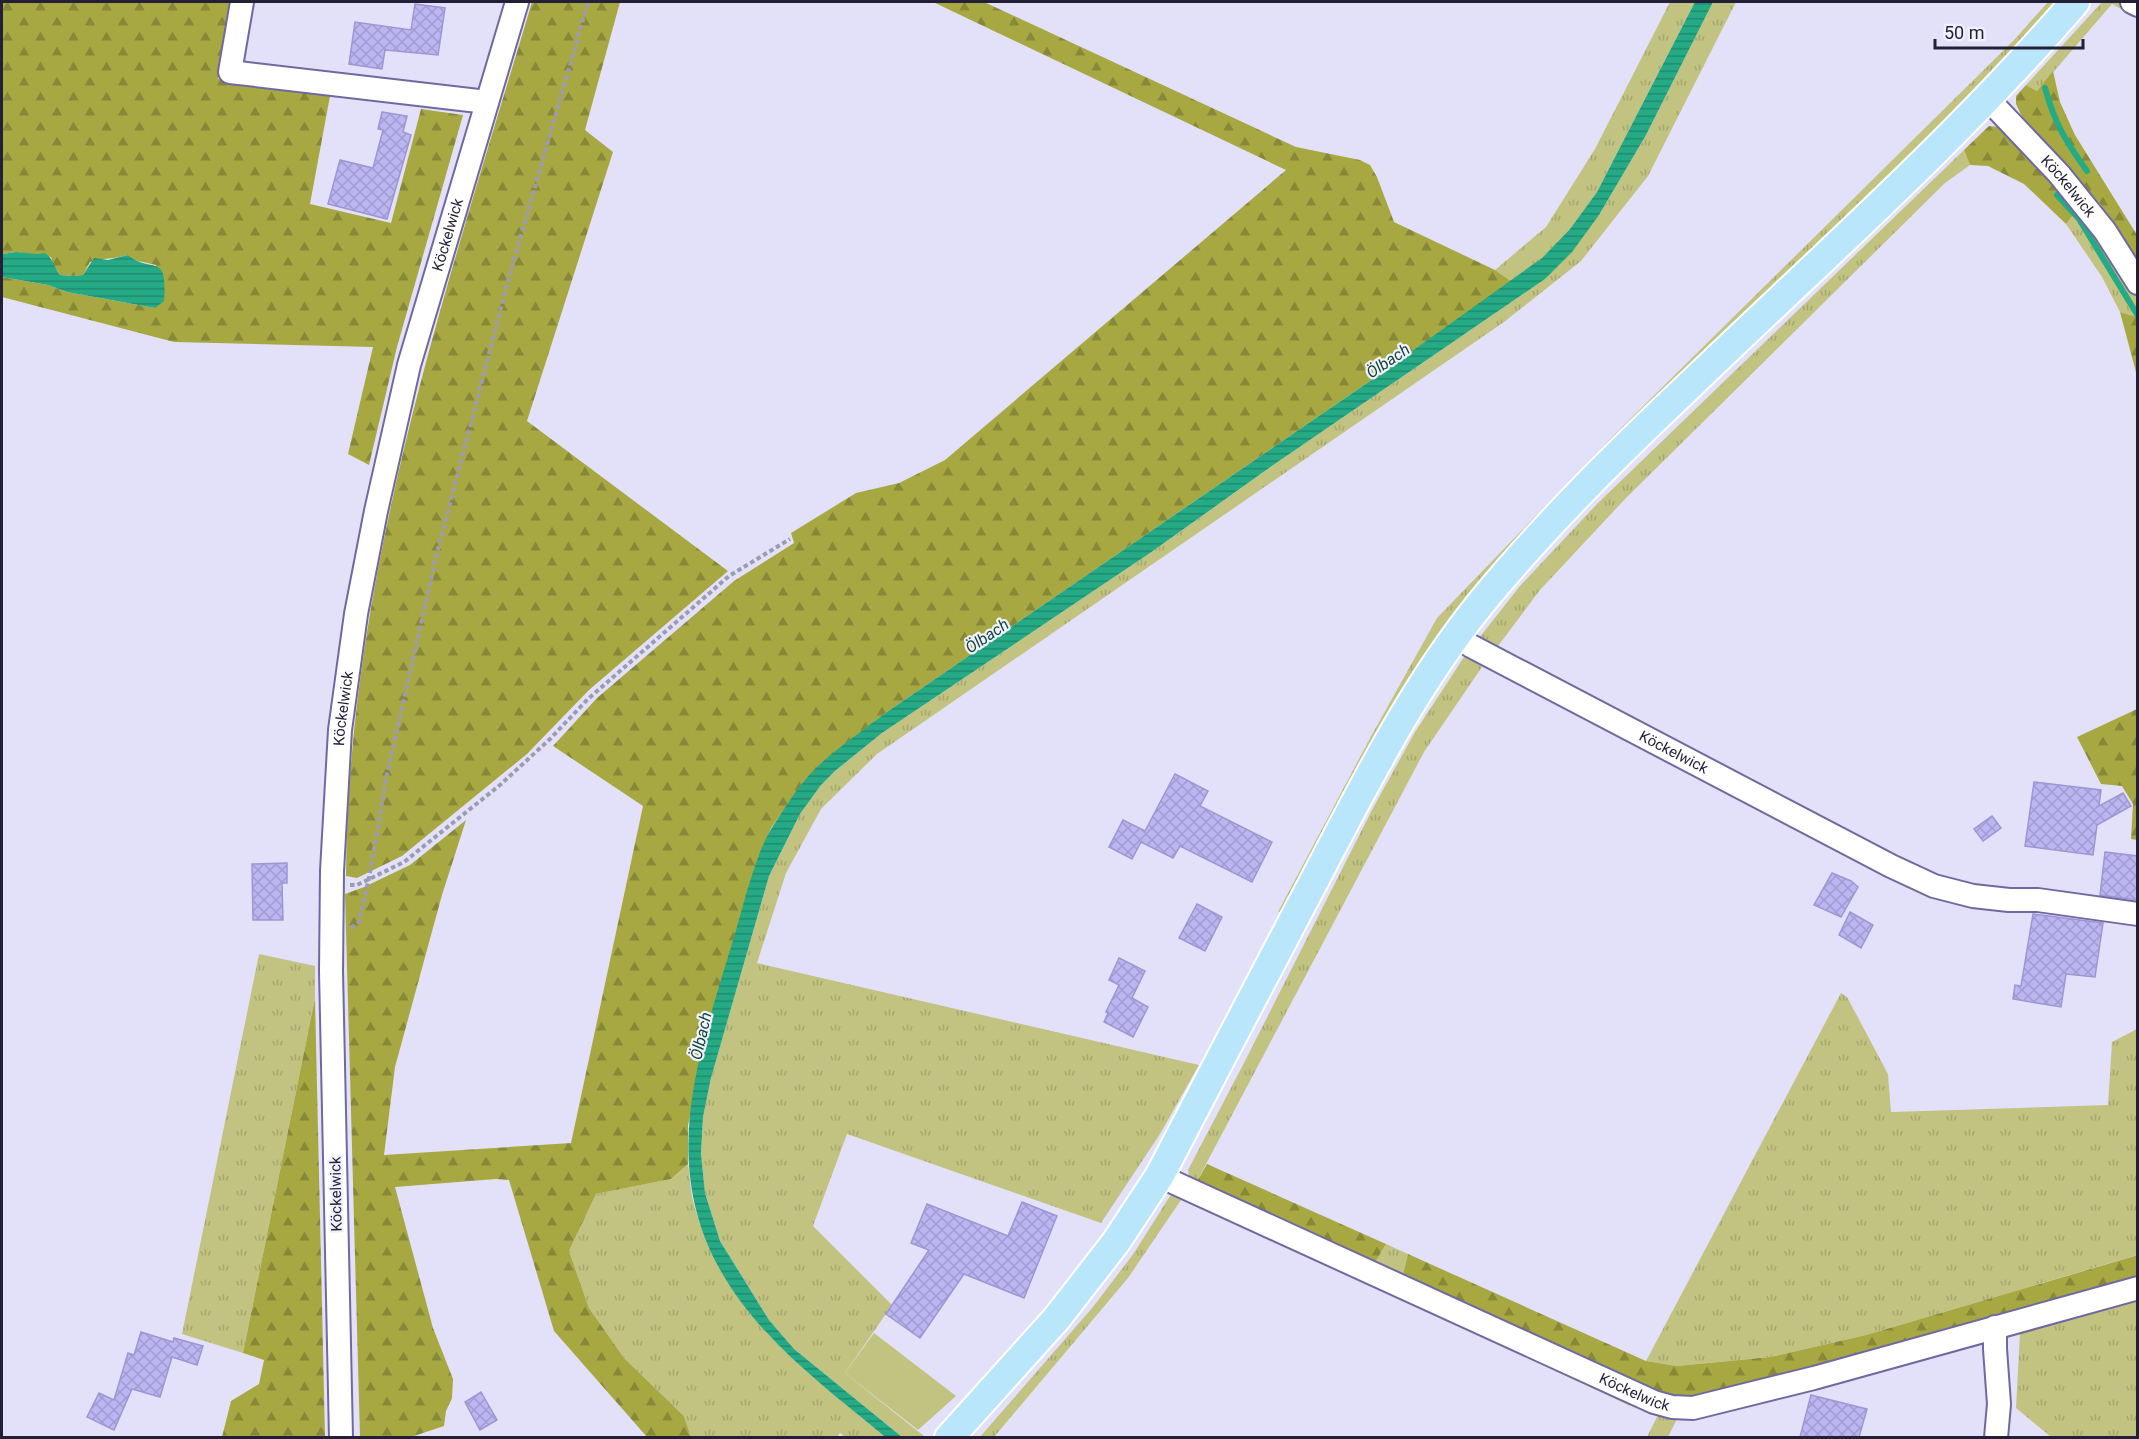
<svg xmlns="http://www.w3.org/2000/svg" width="2139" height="1439" viewBox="0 0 2139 1439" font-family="Roboto,sans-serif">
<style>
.grass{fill:url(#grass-tufts)}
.forest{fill:url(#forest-firs)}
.pitch{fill:#c2c380}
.water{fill:url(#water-rules)}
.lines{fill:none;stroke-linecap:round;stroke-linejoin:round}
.stream{stroke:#25aa86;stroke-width:6}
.building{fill:url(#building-cross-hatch);stroke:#9d96d1;stroke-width:1.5}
.minor-casing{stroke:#7069a1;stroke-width:26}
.major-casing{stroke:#fff;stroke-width:32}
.path{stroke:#9d9bb3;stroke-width:4;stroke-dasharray:4.5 3;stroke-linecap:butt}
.minor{stroke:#fff;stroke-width:22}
.major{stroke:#bae6fb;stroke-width:28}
.labels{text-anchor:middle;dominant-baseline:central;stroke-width:4.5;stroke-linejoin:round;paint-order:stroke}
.street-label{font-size:15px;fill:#221f36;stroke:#f1f0fd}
.water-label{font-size:16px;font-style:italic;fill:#124637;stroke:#f1f0fd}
</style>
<defs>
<pattern id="grass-tufts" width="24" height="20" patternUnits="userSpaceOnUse" patternTransform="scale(1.5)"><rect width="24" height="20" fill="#c2c380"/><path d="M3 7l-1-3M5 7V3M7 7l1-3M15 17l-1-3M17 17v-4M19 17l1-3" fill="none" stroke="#a6a76f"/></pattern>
<pattern id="forest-firs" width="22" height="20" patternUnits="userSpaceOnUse" patternTransform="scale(1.5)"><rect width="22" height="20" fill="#a8a843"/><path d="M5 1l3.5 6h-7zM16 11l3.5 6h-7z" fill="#888839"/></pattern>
<pattern id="water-rules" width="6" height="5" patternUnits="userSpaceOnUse" patternTransform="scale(1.5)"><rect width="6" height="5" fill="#25aa86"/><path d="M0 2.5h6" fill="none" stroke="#208a6e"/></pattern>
<pattern id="building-cross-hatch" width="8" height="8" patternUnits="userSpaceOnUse" patternTransform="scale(1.5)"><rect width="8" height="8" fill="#bbb5f2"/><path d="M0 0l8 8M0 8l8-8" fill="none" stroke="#a09bd0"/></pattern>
</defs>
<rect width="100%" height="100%" fill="#e3e1fa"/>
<path class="grass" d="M1670,2H1695L1597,192L1570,229L1542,258L1511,281L1495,270L1546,227L1595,149Z
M1713,2H1736L1648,176L1581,261L1504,322L877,754L821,809L786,873L757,963L1199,1065L1160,1134L1101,1223L847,1134L813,1226L892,1305L845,1373L925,1437H902L794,1349L769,1320L720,1241L705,1193L701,1155L703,1117L711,1078L769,876L800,814L821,785L835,771L882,733L1150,553L1269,468L1545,279L1599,215L1646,135Z
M2048,2H2063L1987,83L1566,492L1284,912H1278L1369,740L1437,618L1614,435L2013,41Z
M2102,2H2122L2137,10V18L2112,4L2037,91L2026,85Z
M1964,150L1970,165L1945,183L1626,498L1540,590L1498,646L1897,855L1893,861L1479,638L1520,586L1597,504Z
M2080,207L2137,297V317L2120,312L2102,277L2066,224Z
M1466,654L1484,664L1424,752L1196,1183L1189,1176L1188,1170L1245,1061L1373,808L1415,732Z
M259,954L315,966V998L243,1353L182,1334Z
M1841,993L1847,997L1888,1074L1891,1112L2108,1105L2112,1042L2137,1029V1255L1866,1335L1770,1357L1677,1366L1646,1361Z
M688,1164C690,1175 690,1186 692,1196C695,1212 702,1229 708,1244C747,1332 815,1377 885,1437H845L840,1433L836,1438L691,1437L684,1416L624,1358L589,1308L569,1251L596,1194L671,1179Z
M1176,1193L1659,1413L1677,1419L1668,1437H1647L1659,1413L1628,1405L1393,1295L1181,1200L1128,1278L994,1437L979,1438L1093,1307L1134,1253L1170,1196Z
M1386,1244L1408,1254L1402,1278L1373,1266Z
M2137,1291V1437H2051L2016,1408L2020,1333L2017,1324Z"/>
<path class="forest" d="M2,2H231L218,79L330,96L310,204L391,223L421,109L463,115L397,347L369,465L348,454L373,347L174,342L2,297V277L48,285L67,292L155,308L156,265L134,260L128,255C115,259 102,258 90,262L83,275L73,276L60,275L53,264L51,257L16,252L2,254Z
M532,2H620L585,130L613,152L527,421L728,571L589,690L527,754L402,856L357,878L346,876C348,574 447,288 532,2Z
M933,2H984L1296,147L1360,160L1370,165L1377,177L1394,222L1495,270L1511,281L1370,381L884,714L832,754L804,781L771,828L754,870L729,956L688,1125V1164L671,1179L596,1194L569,1251L589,1308L624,1358L684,1416L691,1437H647L554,1331L509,1180L496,1179L395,1187L433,1328L453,1379L452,1398L446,1411L444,1426L411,1437H360L345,894L364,887L410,865L466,820L442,895L395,1067L384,1155L571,1143L643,806L553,746L597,698L734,581L794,543L791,533L856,493L899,483L945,460L1286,170Z
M2053,71L2060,102L2075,135L2137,235V263L2101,205L2022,117L2016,104V96L2026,85L2037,91Z
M1989,126L2000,127L2080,207L2066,224L2024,184L1988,166L1970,165L1964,150Z
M2120,312L2137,317V376Z
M2137,709V840L2131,839L2133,804L2122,786L2101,784L2077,737Z
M315,998L325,1437H222L231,1401L259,1384L264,1360L243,1353Z
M1207,1164L1386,1244L1373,1266L1196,1183Z
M1408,1254L1646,1361L1677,1366L1770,1357L1866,1335L2138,1255L2137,1281L1809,1371L1681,1400L1667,1397L1402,1278Z"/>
<path class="pitch" d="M874,1333L956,1396L918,1430L845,1373Z"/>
<path class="water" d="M1695,2H1713L1646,135L1599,215L1572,252L1545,279L1269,468L1150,553L882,733L835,771L821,785L800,814L769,876L711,1078L703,1117L701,1154L705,1193L720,1241L769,1320L794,1349L902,1437H885C824,1386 757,1338 718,1266C659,1156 701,1048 734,937C744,904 755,854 773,826C783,811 793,794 804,781C826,755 857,735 884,714L1370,381L1542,258L1570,229L1597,192Z
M16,252L38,254L45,253C53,258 54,267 60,275L73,276L83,275L94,258L108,260L128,255C152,275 168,250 164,301L155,308L67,292L48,285L2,277V254Z"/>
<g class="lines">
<path class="stream" d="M2045,88C2055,124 2065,140 2087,171
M2057,195L2079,219L2138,316"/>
</g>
<path class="building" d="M415,4L445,8L438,55L385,50L382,69L349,64L355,22L411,30Z
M382,112L407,116L403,132L411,135L387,219L328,204L340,160L373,168L383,130L378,129Z
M1175,774L1208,791L1200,806L1272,842L1252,882L1180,846L1173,858L1141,842L1132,859L1109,847L1123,820L1145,831Z
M2034,782L2101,790L2099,806L2123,793L2131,806L2097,825L2093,855L2025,846Z
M1992,816L2001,828L1983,841L1974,829Z
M2105,852L2138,856V900L2100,895Z
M287,863V883H282L283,920H253L252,864Z
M1832,873L1851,881L1858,887L1841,917L1814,905Z
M1197,904L1222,917L1205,951L1179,938Z
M1850,912L1873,925L1861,948L1839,935Z
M2033,914L2103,923L2095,977L2066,974L2061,1007L2013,999L2015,985L2021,986Z
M1119,958L1145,971L1132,998L1148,1007L1133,1037L1104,1022L1108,1013L1106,1012L1119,985L1109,980Z
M1022,1202L1057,1216L1024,1298L964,1274L920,1338L886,1314L929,1250L911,1243L927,1204L1008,1236Z
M141,1332L173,1342L174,1338L203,1346L197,1365L172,1357L160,1397L132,1389L114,1430L87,1417L99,1393L114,1400L128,1353L134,1355Z
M481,1392L497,1420L480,1430L465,1402Z
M1811,1395L1867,1409L1859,1437H1800Z"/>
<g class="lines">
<g class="minor-casing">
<g id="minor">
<path d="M242,2L230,72L487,102"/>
<path d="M2132,2L2138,5"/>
<path id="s1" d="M1987,98L2059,174L2105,231L2138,283"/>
<path id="s2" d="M1457,636L1471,646L1891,866L1934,886L1973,896L2009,900H2038L2138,914"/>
<path id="s3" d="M1160,1175L1175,1183L1654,1402L1672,1407L1693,1408L1814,1378L2138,1288"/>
<path d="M1995,1327V1349L1999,1404L1996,1438"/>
<path id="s4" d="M341,1438L331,971L332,871L340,730L356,614L376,511L409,365L517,2"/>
</g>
</g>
<g class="major-casing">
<path id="major" d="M949,1438L1057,1318L1116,1242L1160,1175C1215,1070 1269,965 1325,860C1371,772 1418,681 1481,603C1545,525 1617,454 1690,385C1820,260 1957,139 2075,2"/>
</g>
<path class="path" d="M350,885H357L404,862L500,785L550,739L588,699L729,576L790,539
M351,928L359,922L369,878L387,774L436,557L508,281L588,2"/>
<use href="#minor" class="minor"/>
<use href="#major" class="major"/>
</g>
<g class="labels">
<g class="street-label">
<text stroke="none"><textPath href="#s1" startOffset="120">Köckelwick</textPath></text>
<text stroke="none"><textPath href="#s4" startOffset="1216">Köckelwick</textPath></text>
<text stroke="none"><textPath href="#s4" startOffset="730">Köckelwick</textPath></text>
<text stroke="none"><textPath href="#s2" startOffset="246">Köckelwick</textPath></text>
<text transform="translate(336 1194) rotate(-91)">Köckelwick</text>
<text stroke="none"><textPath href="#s3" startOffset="522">Köckelwick</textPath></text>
</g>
<g class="water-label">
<text transform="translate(1388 361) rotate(-34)">Ölbach</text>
<text transform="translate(987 636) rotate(-34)">Ölbach</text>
<text transform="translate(701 1036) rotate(-77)">Ölbach</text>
</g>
</g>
<rect width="2139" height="1439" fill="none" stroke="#221f36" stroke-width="6"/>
<path d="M1935 39v9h148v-9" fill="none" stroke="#221f36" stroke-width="3"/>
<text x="1944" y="39" font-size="18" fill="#221f36" stroke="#f1f0fd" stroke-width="4.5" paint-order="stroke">50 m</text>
</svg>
